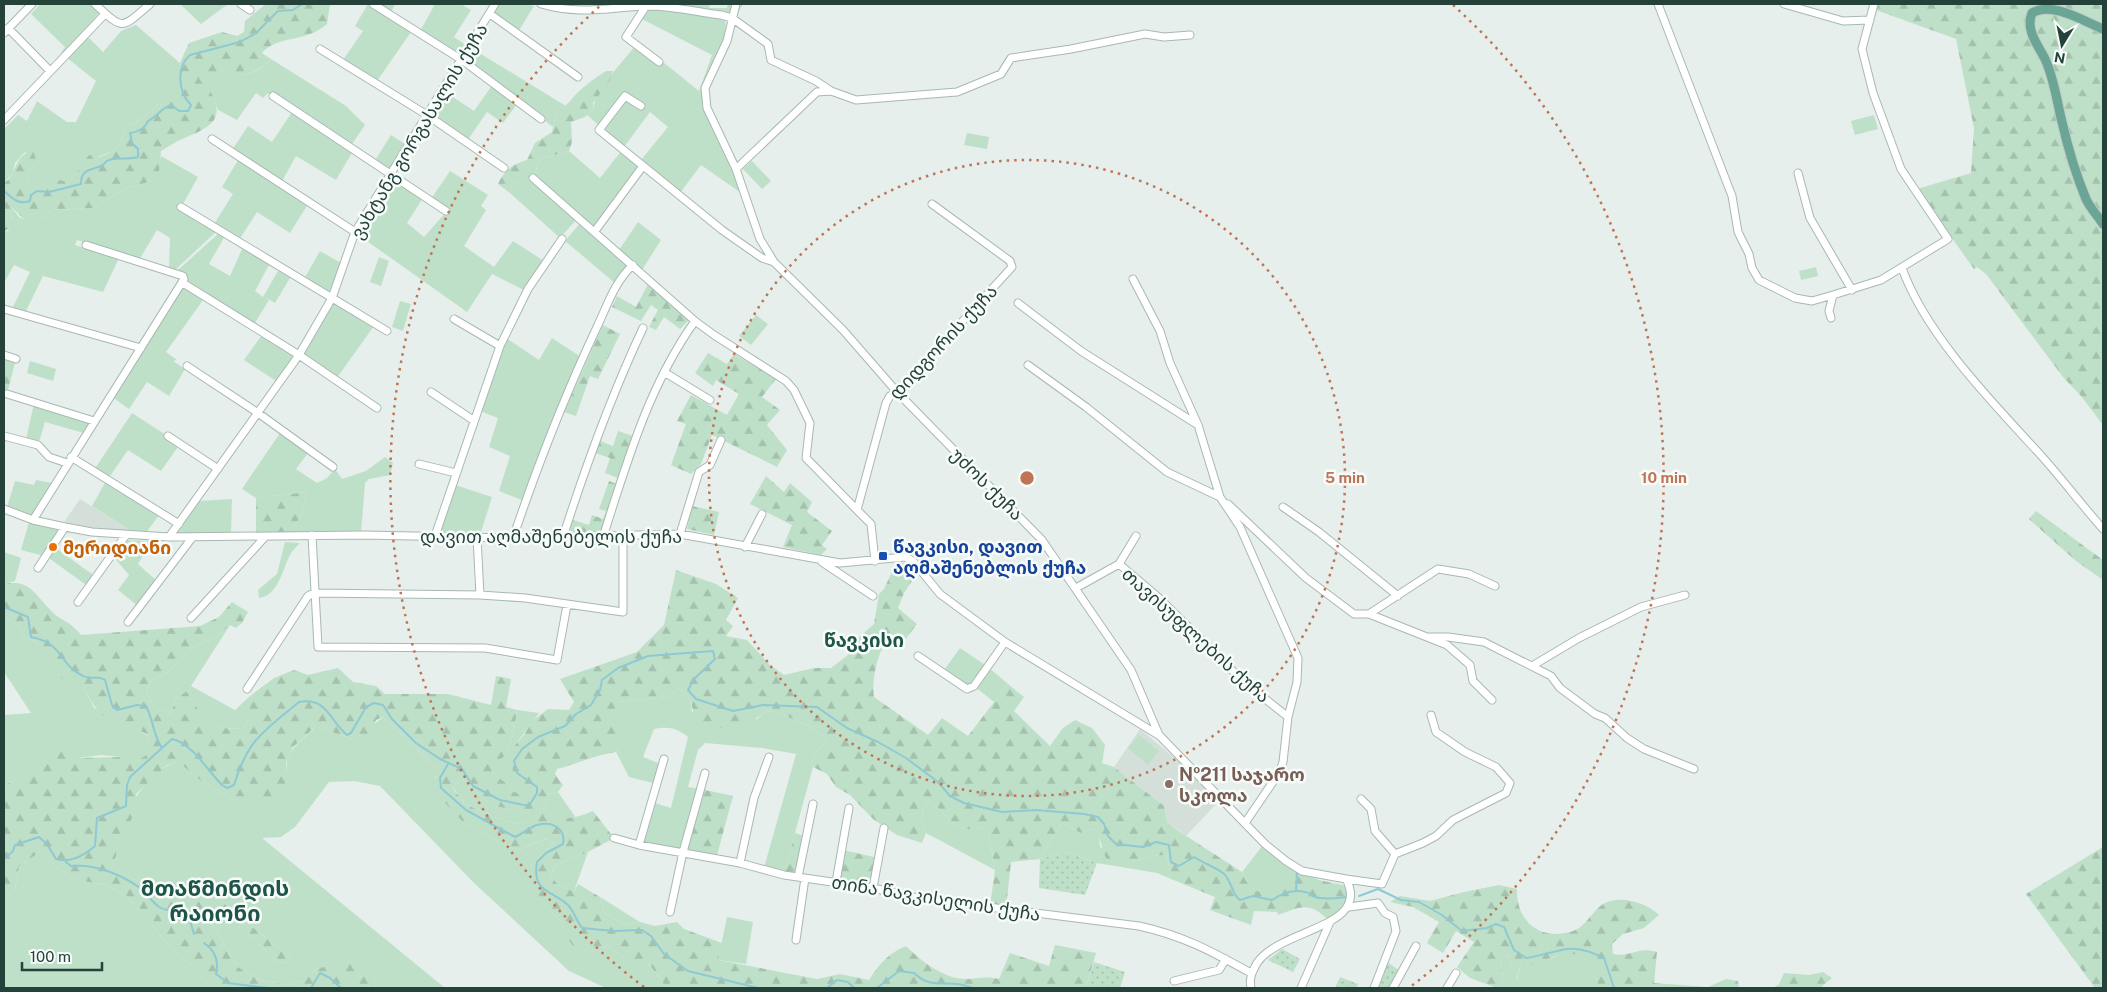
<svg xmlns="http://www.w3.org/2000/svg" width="2107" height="992" viewBox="0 0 2107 992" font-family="'Public Sans','Noto Sans Georgian',sans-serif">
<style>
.built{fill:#d4dfda}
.grass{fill:#bfe0c8}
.forest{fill:url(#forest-firs);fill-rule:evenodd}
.park{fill:url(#park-dots)}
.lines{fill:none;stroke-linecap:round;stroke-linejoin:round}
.stream{stroke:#8ec9d4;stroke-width:2}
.minor-casing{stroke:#a8b8b2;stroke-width:9}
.major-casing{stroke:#c2cac8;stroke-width:11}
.minor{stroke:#fff;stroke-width:7}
.major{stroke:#6aa596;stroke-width:9}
.ring{fill:none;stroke:#c07456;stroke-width:2.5;stroke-dasharray:2.5 5}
.food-dot{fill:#e8710a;stroke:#f7fbf9;stroke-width:2}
.transit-dot{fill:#1a4fb4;stroke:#f7fbf9;stroke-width:2}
.education-dot{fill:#8d6e63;stroke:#f7fbf9;stroke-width:2}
.labels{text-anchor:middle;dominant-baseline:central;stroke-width:5;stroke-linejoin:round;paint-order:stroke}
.street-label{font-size:18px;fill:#24423a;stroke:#f7fbf9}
.transit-label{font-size:18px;font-weight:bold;fill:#164399;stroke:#f7fbf9;text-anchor:start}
.food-label{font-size:18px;font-weight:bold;fill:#c56008;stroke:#f7fbf9;text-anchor:start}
.education-label{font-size:18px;font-weight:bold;fill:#785e54;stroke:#f7fbf9;text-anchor:start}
.neighbourhood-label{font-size:19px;font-weight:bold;fill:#1f5548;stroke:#f7fbf9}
.district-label{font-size:22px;font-weight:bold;fill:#1f5548;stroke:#f7fbf9}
.centre{fill:#c07456;stroke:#f7fbf9;stroke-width:2.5}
.ring-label{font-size:15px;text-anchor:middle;font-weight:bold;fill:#c07456;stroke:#f7fbf9;stroke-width:5;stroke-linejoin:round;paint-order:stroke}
</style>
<defs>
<pattern id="forest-firs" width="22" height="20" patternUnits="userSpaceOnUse" patternTransform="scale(1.25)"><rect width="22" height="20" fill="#bfe0c8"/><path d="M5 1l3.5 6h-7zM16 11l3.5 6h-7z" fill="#a4c1ad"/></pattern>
<pattern id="park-dots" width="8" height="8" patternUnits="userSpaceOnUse" patternTransform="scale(1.25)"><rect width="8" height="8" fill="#bfe0c8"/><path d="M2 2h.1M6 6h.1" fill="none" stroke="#a4c1ad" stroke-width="1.8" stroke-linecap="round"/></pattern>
</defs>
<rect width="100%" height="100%" fill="#e6efeb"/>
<path class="built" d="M80,499L136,534L62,525Z
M1140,729L1175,758L1219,801L1186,836L1167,822L1164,806L1114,767Z"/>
<path class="grass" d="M40,4H89L99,13L83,32L103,52L121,31L136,25L180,63C176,75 183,85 181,98H164L144,118L128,125L116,150L84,162L69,182L25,199L28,173L37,162L25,152L15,163L13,173L4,183V129L18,115L27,121L37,101L67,122H76L96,81L61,53L65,47L31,14Z
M180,4H228L201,24Z
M368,4L378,6L380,4H395L390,14L413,29L375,84L341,63L363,31L355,26Z
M435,4H461L471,10L454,37L470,48L462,60L419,33Z
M498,4H526L534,6L518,32L493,15Z
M655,4H710L709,8H727L728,4H743L736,16L722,12Z
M647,8L725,18C729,42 714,67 703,88L744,195L701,165L680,193L641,160L668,127L650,112L624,147L587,115L594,109C592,92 627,58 638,42L699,91L712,55L640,18Z
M471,48L566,106L557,110L553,127L464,59Z
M271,59L346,106L365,125L350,147L268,93L263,98L256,93L237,120L218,110L212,94L204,88L199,78C228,67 244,88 271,59Z
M493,84L517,104L503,123L487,112L467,141L429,115L444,91L474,111Z
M292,112L353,151L336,180L296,156L281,183L232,150L248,126L272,142Z
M1874,115L1878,129L1855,135L1851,121Z
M967,133L989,137L987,149L964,145Z
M391,135L408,146L391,174L374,162Z
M622,150L641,166L595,228L534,176L540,159L569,151L600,178Z
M161,156L198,177L183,204L217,231L174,271L169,269L170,238L157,230L139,260L77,240L75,245L119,258L103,292L43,276L25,313L12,309L30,272L14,265L4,283V232L8,231L12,219L10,206L20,218L39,221L52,210L94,208L122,190L155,180Z
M238,160L308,204L290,233L257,212L239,240L214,224L233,194L222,187Z
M752,161L771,181L762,189L743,169Z
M450,171L488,195L481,206L486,210L464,246L494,267L513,241L544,261L526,291L492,274L467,312L357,234L392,177L423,198L407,223L424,237L447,211L431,199Z
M525,177H530L577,219L560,238L510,193L512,186Z
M581,222L630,265L622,271L616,284L565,241Z
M638,222L661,240L642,270L619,250Z
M219,233L225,236L209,264L230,276L243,247L270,263L255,291L263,297L278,271L290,278L275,303L265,297L269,300L253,326L187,284V277L178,270Z
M320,251L341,263L331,296L304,279Z
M379,257L389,261L381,286L370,282Z
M1816,267L1818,276L1801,280L1799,271Z
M182,287L203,300L166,352L177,360L173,361L185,369L169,396L147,382L129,409L112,397Z
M400,301L411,304L403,331L392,327Z
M335,302L374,326L336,379L302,355Z
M756,315L768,324L751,345L739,336Z
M262,335L296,355L276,381L244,360Z
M506,338L539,360L552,338L581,357L524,501L499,491L510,456L489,447L498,418L480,411Z
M30,361L56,369L53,381L27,373Z
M34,404L91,421L84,433L45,422L39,442L26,439Z
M132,413L180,444L161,471L128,450L108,479L94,470Z
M280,433L308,453L296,469L317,483L327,478L335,469L342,479L366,471L385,457L393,463L390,475L369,479L365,483L361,533L289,534L301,516L307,492L256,498L242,489Z
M36,480L52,483L33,518L7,507L15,481L34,485Z
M106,481L160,514L145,534H136L92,506Z
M455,485L492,497L480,535L438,534Z
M232,499L231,534L173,535L199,501Z
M29,522L61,531L44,556L21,550Z
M124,540L152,541L138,564L158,582L139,607L118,590L129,575L113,556Z
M285,542L300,543C296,547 292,551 290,555C282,570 279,595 259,598L258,590L277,574Z
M53,546L96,577L89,587L46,556Z
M4,552L21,558L15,581L4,584Z
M4,615L20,628L25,638C35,641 45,646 52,654C65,667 65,685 85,690L94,708L147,735L153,751L136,762L122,757L101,755L33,764L17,780L4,785V715L31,713L4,672Z
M230,625L191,686L235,710L250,696V718L243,728C210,732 202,717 187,692L176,699L171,713L155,708L146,693L152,680L166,674L195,646L215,638Z
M960,648L988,667L1008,684L994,702L974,686L967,689L942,673Z
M680,687L690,699L692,712L757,719L767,710C790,717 810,724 828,741C817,749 812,753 813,767L784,873L764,868L796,754L762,748L705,743L698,750L688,787L701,789L683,852L639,845L652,802L671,808L688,737C677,728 668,726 654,729L643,757L663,765L657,784L629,777L616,752L625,739L614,714L616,702L669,697Z
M517,710L539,713L516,744L521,784L527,788L522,793L513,792L509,785L492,773C494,763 501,761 506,753C513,739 515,725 517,710Z
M383,717L438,769L435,778L465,824L479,829L503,845L518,850L548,838L554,843L531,865L543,904L562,922L563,930L589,953L607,945L628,961H647L665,986L682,988H606L569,971L474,883L380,786L354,781L329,782L295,827L281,837L262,838L445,988H376L373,976L332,967L317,968L303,981L288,985L259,980L238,967L207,916L209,906L249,934L274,959L285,964L291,958L197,882C183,880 169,885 155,884C139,884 124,875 112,865C116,856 115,848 117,839C124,809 148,773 177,761L201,781L237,802L287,773C284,752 299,742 314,729H323L355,740Z
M1139,735L1159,751L1148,765L1128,748Z
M459,779L467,782L491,805L532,814L531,821L518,824L494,817L465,804L453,787Z
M558,792L576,818H559L543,809L549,794Z
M926,801C942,804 947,825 964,829C971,830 980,828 988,829L995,870L926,833L921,817Z
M1062,823L1081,833L1094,828L1099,834L1100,847L1132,862L1152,856L1167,855L1171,879L1157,873L1097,863L1067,852L1040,859Z
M1263,845L1301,872L1274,894L1255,891L1246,881L1242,872Z
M40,852L65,874L77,880L106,885L127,896L172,949L189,963L213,988H4V902L15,889L19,866Z
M588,852L574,891L559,886L551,876L554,866Z
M600,897L640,922L623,924L604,912Z
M727,917L753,922L746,964L718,960Z
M1566,952C1587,952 1593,971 1600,988H1497L1503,979L1500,958L1508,955L1512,965V977L1517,980L1521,961L1536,965Z"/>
<path class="forest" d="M266,4H330L327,24C304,44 279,34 262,53L271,59C257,74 243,77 222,76C213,76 208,75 199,78C203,86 210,89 213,96C226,124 202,130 182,139C175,142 168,147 161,151L159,172L155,180L122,190L94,208L52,210L39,221L25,220L11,207L12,226L4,232V183C18,175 13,154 33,151L37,162L28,173L26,197L30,191L55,186L59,180L69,182L89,155L100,157L116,150L128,125L144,118L164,98H181C182,91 178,88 177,82C175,69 184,55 189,43L222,32L237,36L244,32L245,21Z
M1878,4H2103V425L2081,396L2063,377L1986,274L1977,267L1974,269L1917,189L1971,173L1974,128L1956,39L1876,10Z
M606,71H613L610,80L593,103L594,109L585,117L571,122L572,142L569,151L540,159L533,178L525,177L512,186L510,193L498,184C506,169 511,165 527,160L535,143L552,132L557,110C568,106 570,100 578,92C587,84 596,77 606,71Z
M648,284L689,320L680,329L664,317L656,330L649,327L658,310L651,305L641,321L612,307L617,296L636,307Z
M603,325L620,334L598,379L590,376L576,416L564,412Z
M708,353L727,364L734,354L776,379L762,397L780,410L767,425L787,450L777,467L712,435L701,464L691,474L671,465L686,424L677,421L691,395L727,415L739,394L716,380L713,386L695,373Z
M4,355L16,359L7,394L4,393Z
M618,431L633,436L618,478L605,473L610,458L595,453L600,441L613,446Z
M766,476L784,492L790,483L812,502L807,512L832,531L822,545L827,549L821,555L783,547L792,525L750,504Z
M609,481L617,484L600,533H569L573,520L589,525L592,515L603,519L606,511L599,509Z
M307,492L301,516L289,534H256V498Z
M692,506L719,512L714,535L687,529Z
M2036,511L2103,560V580L2076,561L2029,519Z
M897,561L910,565L918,572L904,593L898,608L917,624L904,641L890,634C879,649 871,678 874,697L928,735L942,718L968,736L1008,684L1024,697L1014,711L1050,746L1063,728L1075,720L1092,728L1105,745L1102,763L1114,767L1164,806L1167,822L1177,830L1242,872L1246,881L1255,891L1274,893L1301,872L1319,880L1347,886L1351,900L1328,920C1309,901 1301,907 1278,915L1277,912L1254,911L1251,925L1210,910L1215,897L1171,879L1167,855L1152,856L1132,862L1107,860C1101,849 1101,836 1094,828L1081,833L1062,823L1040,859L1011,862L1006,908L990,906L995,870L988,829C980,828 971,830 964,829C947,825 942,804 926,801L921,817L926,833L922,843L897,835L873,819L850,795L836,787L827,774L813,767C812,753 817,749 828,741C810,724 790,717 767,710C753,724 729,730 710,727C705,726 699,721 695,719L690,699L680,687L669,697L617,702L614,714L624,730L625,739L616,752C595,755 577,764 557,769L555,774L563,785L558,792L549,794L543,809C564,821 571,820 593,811L614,838L588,852L554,866L551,876L559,886L574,891L578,884L600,897L604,912L623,924L640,922L655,926L677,922L684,929L722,943L718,960L817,979L840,974L869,980C879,964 889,953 906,946C921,961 945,980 968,979C981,978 985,976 999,979L1010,953L1049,966L1055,945L1096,953L1086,987L1089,988H682L665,986L647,961H628L607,945L589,953L572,945L563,930L562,922L543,904L529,875L531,865L554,843L547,838L518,850L503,845L479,829L465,824L434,791L437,768L383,717L376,720L373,731L355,740L323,729H313L293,747L286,763L287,773L285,784L275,802H237L201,781L177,761L166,766L136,794L139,809L117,839L116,856L112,865C124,875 139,884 155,884C169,885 183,880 197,882L291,958L285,964L274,959L249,934L209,907L207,916L238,967L259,980L288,985L303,981L317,968L348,964L365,969L373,976L376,988H213L189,963L172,949L127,896L106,885L77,880L65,874L40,852L19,866L15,889L4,902V785L17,780L33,764L59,748L78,758L123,757L136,762L152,751L147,734C114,720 103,726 85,690L74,687L51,670L52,654L36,642L25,638L20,628L4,615V584C32,577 38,601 57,616C68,623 72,624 81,635L200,626L219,617L232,602L248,612L242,623L236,628L230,625L215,638L195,646L166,674L152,680L146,693L155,708L171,713L176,699L187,691C202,717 210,732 243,728L250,718V696L274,678L294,670L308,675L338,668L353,682L376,686L385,694H448L491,705L496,676L511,679L506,707L517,710C515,725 513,739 506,753C501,761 495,763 492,773L509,785L513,792L522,793L526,788L513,779L512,758L516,744L524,735L532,721L548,709L569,710L574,702L560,679L637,652L664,625L676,570L716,584L738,598L726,620L733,626L726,636L747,640L770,665L784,675L814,668H831L848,655L857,639L874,624L879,594L884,589ZM459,779L467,782L491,805L531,814V821L518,824L494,817L465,804L453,788Z
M701,789L733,796L716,859L683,852Z
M795,833L804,836L798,875L784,873Z
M2103,847V988H2095L2026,894Z
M843,850L878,858L872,886L838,880Z
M1499,885L1517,889C1516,922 1541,942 1573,931C1586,927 1593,909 1605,903C1621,895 1647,903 1659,915L1644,928L1623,934L1612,944L1613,954C1632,958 1636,946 1657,952L1654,983L1708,987L1726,979L1738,981L1739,988H1600C1589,961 1582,945 1551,958C1546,960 1541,965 1536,965C1532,966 1525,962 1521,962L1516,981L1512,977V965L1508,955L1500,958L1503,979L1497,988L1470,978L1457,967L1474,942L1456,931L1443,953L1427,943L1439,922L1413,907L1390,902L1400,896L1430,901L1464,892Z
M1823,972L1832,978L1820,988H1773L1779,984L1784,973L1809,975Z"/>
<path class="park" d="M1067,852L1097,863L1085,895L1039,888L1040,859Z
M1282,949L1300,959L1293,972L1268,960Z
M1094,962L1125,972L1120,988L1086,987Z
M1387,962L1400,971L1391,988L1376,987Z
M1340,977L1358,984L1356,988H1335Z"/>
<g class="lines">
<path class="stream" d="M4,191C12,198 18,205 30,201L31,195L37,191L49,192L81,184C81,168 91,171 103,165C105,163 106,161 109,160C118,157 128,160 138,157V149L132,143L130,133C138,132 145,129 148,121C157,117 161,108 171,105L179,111H188L191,105C178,92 176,67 190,55L240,42L256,33L278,11L293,10L302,4
M4,594V597
M4,607L28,617L31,637C64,643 58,664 83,676C90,680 98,675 105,680L112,705L117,710L137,705L146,706C154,721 152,733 162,748
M448,764L440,778L441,788L466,810L515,837C522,834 530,827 537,825C552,821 566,828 563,844L546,853L537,862C532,893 550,889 568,905C574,911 576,920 582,928L613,931L642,930L651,936L664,954L688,971L758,988H770
M4,859L13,851L15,845L39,837L47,844L56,859C71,863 83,856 95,846L97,818L126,806L127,785L130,777L172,739C192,743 208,771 222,785L227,788L234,785C248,739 264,731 299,702C327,697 329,720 347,735L351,733L366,707L374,703L383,705L392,719L416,743L440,759L462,769L473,786L500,800L529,806L537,793V787L517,773L514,761L522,749L538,737L565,726L576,714L591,705L600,690L602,680L618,668L648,656L713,651L715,659L694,679L688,690L696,699L733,711L763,705L817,707L847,728L878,742L906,758L938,782L950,796L964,803L1002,812L1036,810L1084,814L1098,817L1104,824L1108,836L1116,844L1143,847L1156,842L1169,845L1171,862L1179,866L1194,857C1203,863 1215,867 1223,873C1232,880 1231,894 1240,900L1253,896L1272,900C1281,894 1293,889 1305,892C1309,892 1312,896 1315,897C1325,900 1337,898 1347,897
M66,862L71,866C95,864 121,874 140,888C147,893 152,902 159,907C169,913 178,909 188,914L194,934
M1296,891L1297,871
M1359,896L1378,889L1401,900L1419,902L1442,915L1462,931L1487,928L1496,924L1504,927L1514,950L1526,958C1561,953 1567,940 1604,958L1614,988
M204,943C216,951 219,961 216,974L228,983L268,988
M311,988L320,973L330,978L341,988
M827,988L837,980L848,982L854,988
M877,988L899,971L914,973C933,992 949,977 972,988"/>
<g class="minor-casing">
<path id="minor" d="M95,4C124,31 121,29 150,4
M241,4L250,10
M373,4L462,60L541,119
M541,4C579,15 606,8 644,6C669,5 697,12 721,15L732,18L768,44L771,60L816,81L831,91L856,100L957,92L1001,74L1011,58L1071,49L1145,34L1164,37L1190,35
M736,4L727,41L705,88L707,108L736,169L760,239L774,262L843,330L897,392L1042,540L1131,670L1159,735
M1658,4L1732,196L1738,232L1749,254L1752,268L1759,280L1795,298L1812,301L1833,295
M1784,4L1843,21L1870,20
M646,6L626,37L659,62
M490,14L578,77
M8,28L50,71
M4,33L32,4
M320,49L427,115L504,168
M273,96L446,211
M641,106L625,96L599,130L722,230L762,258L774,262
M4,120L105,14
M212,139L355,232
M736,169L817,92L831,91
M1798,173L1810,218L1852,290
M533,178L695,321L714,335L786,381L794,390L810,423L806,458L857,510
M181,207L387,331
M595,231L643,166
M1902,268C1925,333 1990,400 2037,451C2060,476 2080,503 2103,529
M1133,279L1160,331L1170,363L1198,425L1220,497L1240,527L1298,658L1297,682L1288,717L1283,762L1279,773L1245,823
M183,283L299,355L377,408
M1018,303L1081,351L1198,425
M4,309L141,348
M1831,318L1829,311L1833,295L1881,280L1948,239L1901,169L1873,93L1862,49L1874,4
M454,319L500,346
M4,355L16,359
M1028,365L1086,407L1167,472L1220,497
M187,366L258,413L333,467
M664,372L710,400
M431,392L473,420
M7,394L94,421
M4,436L38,445L49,457L67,463
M168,436L218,469
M71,457L179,524
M419,464L456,473
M1228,504L1306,578L1354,614H1369L1438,569L1469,574L1495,586
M1283,507L1319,532L1398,596
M4,509L33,520L65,527L92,532L169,537L364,535L513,538L680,534L840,563L905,557L913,561L940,594L1005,642L1160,736L1265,844L1286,861L1302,871L1346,879C1372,928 1281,928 1257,963C1252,972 1249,978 1251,988
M33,520L184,279L183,276L86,245
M680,534L699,472L710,465L721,440
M312,535L318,647L485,648L557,660L567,605
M435,536L500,346L528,289L562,239
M169,537L299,355L332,298L355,232L495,4
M477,537L480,595
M563,537C586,465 611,396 643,328
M603,537C627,462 649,385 695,321
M513,538C537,467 565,395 597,327C607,306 615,281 633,265
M745,547L762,514
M875,561L871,524L857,510L886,403L890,396L897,392L929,358L1012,267L1010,261L932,204
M822,562L873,596
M1119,564L1136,536
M38,568L65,527
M1076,588L1119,564L1159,598L1244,682L1288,717
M78,602L126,535
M1369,614L1447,645L1470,665L1473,681L1492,700
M191,618L265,537
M128,622L192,538
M1430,637H1448L1484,642L1551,676L1560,688L1595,714L1605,718L1627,738L1644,749L1694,769
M918,656L967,689L974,686L1005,642
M1532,666L1579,638L1641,607L1685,595
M247,689L308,596L314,593L480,595L525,598L623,612V536
M1361,799L1371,809L1375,831L1395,854
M614,838L639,845L740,863L784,875L873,888L917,898L1139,926C1184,936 1211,951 1251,973
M639,845L664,759
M740,863L754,798L769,757
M798,877L813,804
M1346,879L1382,884L1395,854L1423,843L1436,836L1453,820L1506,793L1510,783L1496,767L1465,752L1436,732L1431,715
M836,882L849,808
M873,888L884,828
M1349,907L1378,903L1385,913L1393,917L1396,931L1374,988
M670,912L683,852L705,773
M796,940L805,878
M1174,981L1219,970L1226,959
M1301,988L1330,922
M1393,988L1416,946
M1447,988L1456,973"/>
</g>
<g class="major-casing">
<path id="major" d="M2103,29C2083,21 2053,1 2032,13C2025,30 2038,45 2045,59C2054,78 2057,102 2062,122C2068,148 2076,175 2086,199C2090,208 2098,216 2103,224"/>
</g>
<use href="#minor" class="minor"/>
<use href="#major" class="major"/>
</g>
<g class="ring">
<circle cx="1027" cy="478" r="318"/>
<path d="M644 987A637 637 0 0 1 601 5M1453 5A637 637 0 0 1 1410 987"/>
</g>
<circle class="food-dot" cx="53" cy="547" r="5"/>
<rect class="transit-dot" x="878" y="551" width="10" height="10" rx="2.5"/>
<circle class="education-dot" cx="1169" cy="784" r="5"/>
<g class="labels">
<g class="street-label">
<text transform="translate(419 131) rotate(-59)">ვახტანგ გორგასალის ქუჩა</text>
<text transform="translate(943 342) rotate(-47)">დიდგორის ქუჩა</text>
<text transform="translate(987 484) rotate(45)">უძოს ქუჩა</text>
<text x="551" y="536">დავით აღმაშენებელის ქუჩა</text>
<text transform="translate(1196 635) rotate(42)">თავისუფლების ქუჩა</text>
<text transform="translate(936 898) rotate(9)">თინა წავკისელის ქუჩა</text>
</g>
<g class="transit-label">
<text x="893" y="546">წავკისი, დავით<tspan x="893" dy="21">აღმაშენებლის ქუჩა</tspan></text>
</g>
<g class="food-label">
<text x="63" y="547">მერიდიანი</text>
</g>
<g class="education-label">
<text x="1179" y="774">№211 საჯარო<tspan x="1179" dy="21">სკოლა</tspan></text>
</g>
<g class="neighbourhood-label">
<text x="864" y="640">წავკისი</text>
</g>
<g class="district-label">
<text x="215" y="888">მთაწმინდის<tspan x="215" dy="25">რაიონი</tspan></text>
</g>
</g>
<circle cx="1027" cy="478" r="8" class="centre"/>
<g class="ring-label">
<text x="1345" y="483">5 min</text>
<text x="1664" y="483">10 min</text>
</g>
<rect width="2107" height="992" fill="none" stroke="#24423a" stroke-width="10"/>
<g transform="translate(2062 45) rotate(190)" stroke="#f7fbf9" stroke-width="4" paint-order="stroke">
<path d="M0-4L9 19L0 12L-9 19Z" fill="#24423a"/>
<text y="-8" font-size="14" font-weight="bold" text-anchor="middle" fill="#24423a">N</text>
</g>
<path d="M22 962v8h80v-8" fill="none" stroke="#24423a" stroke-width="2.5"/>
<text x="30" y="962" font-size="15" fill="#24423a" stroke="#f7fbf9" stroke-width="4" paint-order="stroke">100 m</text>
</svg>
